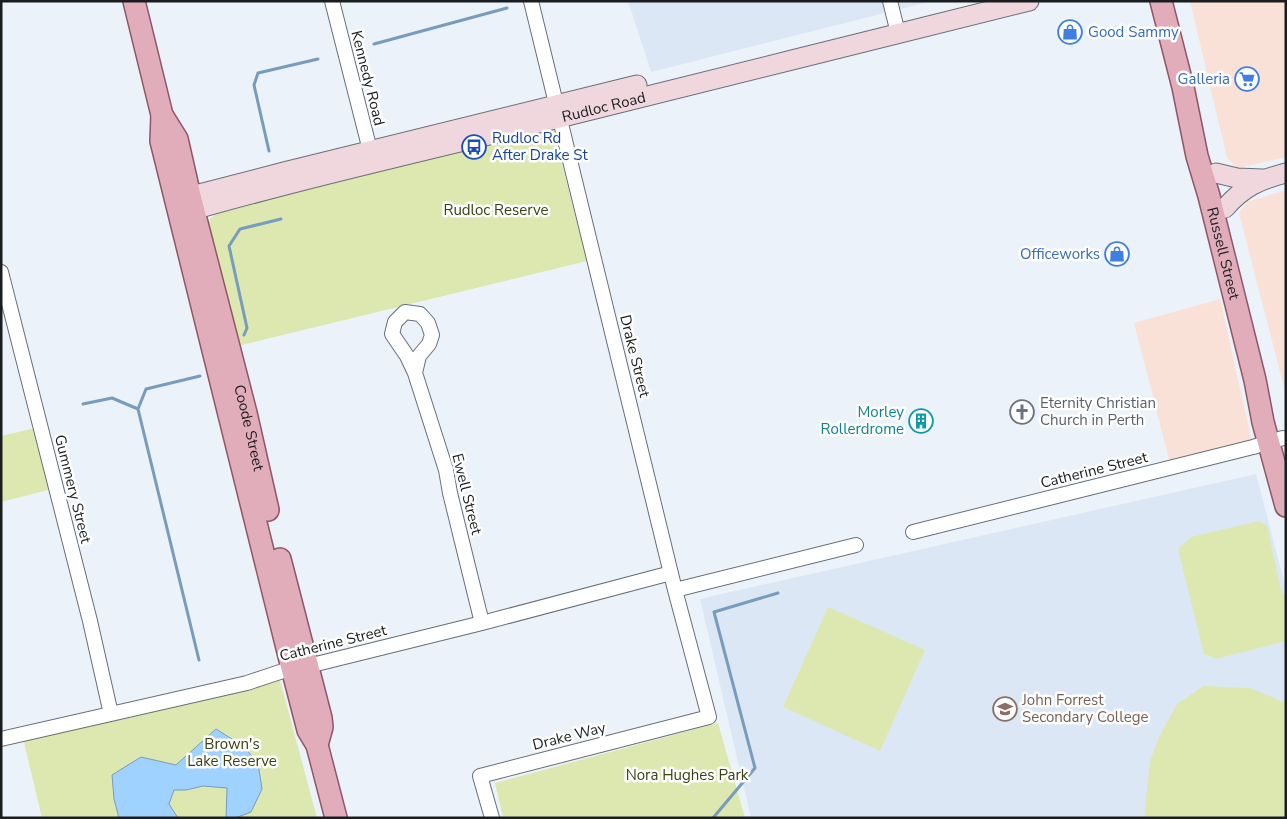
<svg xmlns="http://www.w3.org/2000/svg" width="1287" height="819" viewBox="0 0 1287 819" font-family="'Nunito Sans',sans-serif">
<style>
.commercial{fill:#f9e1d7}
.built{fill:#dbe7f5}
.green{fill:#dde8b1}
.water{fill:#9fd2ff;stroke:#779cbc}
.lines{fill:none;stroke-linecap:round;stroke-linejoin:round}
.stream{stroke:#779cbc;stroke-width:3}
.street-casing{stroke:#696f76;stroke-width:16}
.secondary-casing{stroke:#696f76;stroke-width:21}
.primary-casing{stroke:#8f5766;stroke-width:24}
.street{stroke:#fff;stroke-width:14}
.secondary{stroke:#f0d6dd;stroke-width:19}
.primary{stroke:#e2adbb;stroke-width:21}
.labels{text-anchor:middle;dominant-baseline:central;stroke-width:5;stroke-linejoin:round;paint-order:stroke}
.shop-label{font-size:15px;fill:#366cbe;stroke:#fefefe;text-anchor:end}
.street-label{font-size:15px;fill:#1a1d1f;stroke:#fefefe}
.transit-label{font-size:15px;fill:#164399;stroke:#fefefe;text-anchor:start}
.park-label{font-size:15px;fill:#394012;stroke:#fefefe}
.worship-label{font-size:15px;fill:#5b616d;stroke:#fefefe;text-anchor:start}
.culture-label{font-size:15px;fill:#0d838f;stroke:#fefefe;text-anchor:end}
.education-label{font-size:15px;fill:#785e54;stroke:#fefefe;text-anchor:start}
</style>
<rect width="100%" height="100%" fill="#ebf2f9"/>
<path class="commercial" d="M1190,1H1286V157L1238,168L1227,158Z
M1286,190V395L1239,213L1247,202Z
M1220,299L1253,447L1171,467L1134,323Z"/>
<path class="built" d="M628,1H932L651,72Z
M1256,474L1286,589V818H751L700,599Z"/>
<path class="green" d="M547,126L555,137L587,261L238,346L208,226L210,219L219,211Z
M40,427L56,488L1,502V436Z
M1259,521L1267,526L1282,593H1284L1286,599V641L1216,659L1204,654L1178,549L1191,537Z
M828,607L925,650L880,751L783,707Z
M278,673L317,818H42L22,734Z
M1204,686L1250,688L1286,703V818H1144L1150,761L1159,737L1177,704Z
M718,723L745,818H503L495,783Z"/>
<path class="water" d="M216,729L243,746L258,763L262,789L251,812L235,818H226L227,788L203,786L186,790H174L169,804L178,818H119L114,799L112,775L141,757L176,765Z"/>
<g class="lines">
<path class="stream" d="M374,44L507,8
M269,151L254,85L258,73L318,59
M244,335L247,328L229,246L240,229L281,219
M83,404L112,398L138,409
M199,660L138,409L146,389L200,376
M713,818L755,768L714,612L778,593"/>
<g class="street-casing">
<path id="street" d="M332,1L372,158
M890,1L898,33
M1,272L90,621L111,714
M415,373L419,356L429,344L432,335L428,323L420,314L405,312L395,322L392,334L407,356L415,373L446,470L450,493L482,623
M913,532L1253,447L1283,438
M675,590L856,545
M1,739L247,683L292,668L308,666L482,623L671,573
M492,818L480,776L709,717L675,590L531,1"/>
</g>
<g class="secondary-casing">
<g id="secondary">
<path d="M1216,173L1237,178L1263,179"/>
<path d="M176,200L284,172L637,85"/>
<path d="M1225,208C1243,187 1259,180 1286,173"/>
<path id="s1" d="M179,214C304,178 432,149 559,118C716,80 872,39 1029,1"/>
</g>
</g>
<g class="primary-casing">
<g id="primary">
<path d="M134,1L162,115L161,141L292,668L308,730L317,745L336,818"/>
<path id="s2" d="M1161,1L1183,87L1197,156L1209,196L1255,380L1263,422L1286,506"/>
<path id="s3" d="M162,115L177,139L190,196L246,413L268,510"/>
<path d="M280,559L321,718L322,727L317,745"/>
</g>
</g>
<use href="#street" class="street"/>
<use href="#secondary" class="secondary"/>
<use href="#primary" class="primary"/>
</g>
<defs>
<g id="shop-ring" transform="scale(1.25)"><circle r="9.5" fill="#fefefe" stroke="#3f7fe0" stroke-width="1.5"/><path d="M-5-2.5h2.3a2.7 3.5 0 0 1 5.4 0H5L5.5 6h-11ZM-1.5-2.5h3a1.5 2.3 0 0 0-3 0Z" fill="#3f7fe0"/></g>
<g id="supermarket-ring" transform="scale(1.25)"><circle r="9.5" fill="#fefefe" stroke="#3f7fe0" stroke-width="1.5"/><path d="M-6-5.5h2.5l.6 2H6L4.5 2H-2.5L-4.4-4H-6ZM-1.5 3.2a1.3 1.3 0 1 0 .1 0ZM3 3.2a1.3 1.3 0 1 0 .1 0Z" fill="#3f7fe0"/></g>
<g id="bus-ring" transform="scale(1.25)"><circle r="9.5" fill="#fefefe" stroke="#1a4fb4" stroke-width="1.5"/><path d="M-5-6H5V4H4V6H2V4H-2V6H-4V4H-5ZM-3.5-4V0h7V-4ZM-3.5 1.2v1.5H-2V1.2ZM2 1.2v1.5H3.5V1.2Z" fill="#1a4fb4"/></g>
<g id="church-ring" transform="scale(1.25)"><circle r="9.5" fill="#fefefe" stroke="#6b7280" stroke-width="1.5"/><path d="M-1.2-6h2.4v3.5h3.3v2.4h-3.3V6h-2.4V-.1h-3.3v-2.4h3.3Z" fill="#6b7280"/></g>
<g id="building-ring" transform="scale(1.25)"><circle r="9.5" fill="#fefefe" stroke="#0f9aa8" stroke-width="1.5"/><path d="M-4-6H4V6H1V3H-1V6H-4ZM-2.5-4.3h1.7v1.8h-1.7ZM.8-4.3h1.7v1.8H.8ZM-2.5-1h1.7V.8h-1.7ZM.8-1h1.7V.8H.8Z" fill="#0f9aa8"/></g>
<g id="school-ring" transform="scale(1.25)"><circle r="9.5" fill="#fefefe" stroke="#8d6e63" stroke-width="1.5"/><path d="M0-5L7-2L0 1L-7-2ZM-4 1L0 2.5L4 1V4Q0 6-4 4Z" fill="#8d6e63"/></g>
</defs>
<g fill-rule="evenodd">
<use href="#shop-ring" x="1070" y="32"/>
<use href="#supermarket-ring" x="1247" y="79"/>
<use href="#bus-ring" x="474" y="147"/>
<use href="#shop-ring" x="1117" y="254"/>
<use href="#church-ring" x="1022" y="412"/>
<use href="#building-ring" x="921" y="421"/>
<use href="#school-ring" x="1005" y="709"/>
</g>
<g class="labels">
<g class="shop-label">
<text x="1088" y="32" text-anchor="start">Good Sammy</text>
<text x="1230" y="79">Galleria</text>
<text x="1100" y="254">Officeworks</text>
</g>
<g class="street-label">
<text transform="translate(368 78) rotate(76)">Kennedy Road</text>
<text stroke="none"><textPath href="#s1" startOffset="438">Rudloc Road</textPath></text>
<text stroke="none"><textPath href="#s2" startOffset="260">Russell Street</textPath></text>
<text transform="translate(635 356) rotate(76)">Drake Street</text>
<text stroke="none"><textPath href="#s3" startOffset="326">Coode Street</textPath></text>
<text transform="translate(1094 470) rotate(-14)">Catherine Street</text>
<text transform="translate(73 489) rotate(76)">Gummery Street</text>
<text transform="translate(467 494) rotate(76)">Ewell Street</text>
<text transform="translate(333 643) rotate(-14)">Catherine Street</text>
<text transform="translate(569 736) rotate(-14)">Drake Way</text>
</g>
<g class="transit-label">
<text x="492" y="138">Rudloc Rd<tspan x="492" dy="17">After Drake St</tspan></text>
</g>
<g class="park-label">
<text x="496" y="210">Rudloc Reserve</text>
<text x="232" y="744">Brown's<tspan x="232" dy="17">Lake Reserve</tspan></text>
<text x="687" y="775">Nora Hughes Park</text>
</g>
<g class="worship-label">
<text x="1040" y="403">Eternity Christian<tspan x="1040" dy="17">Church in Perth</tspan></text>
</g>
<g class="culture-label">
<text x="904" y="412">Morley<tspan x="904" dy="17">Rollerdrome</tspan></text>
</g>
<g class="education-label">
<text x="1022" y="700">John Forrest<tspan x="1022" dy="17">Secondary College</tspan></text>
</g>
</g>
<rect width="1287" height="819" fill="none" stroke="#1a1d1f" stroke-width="5"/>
</svg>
